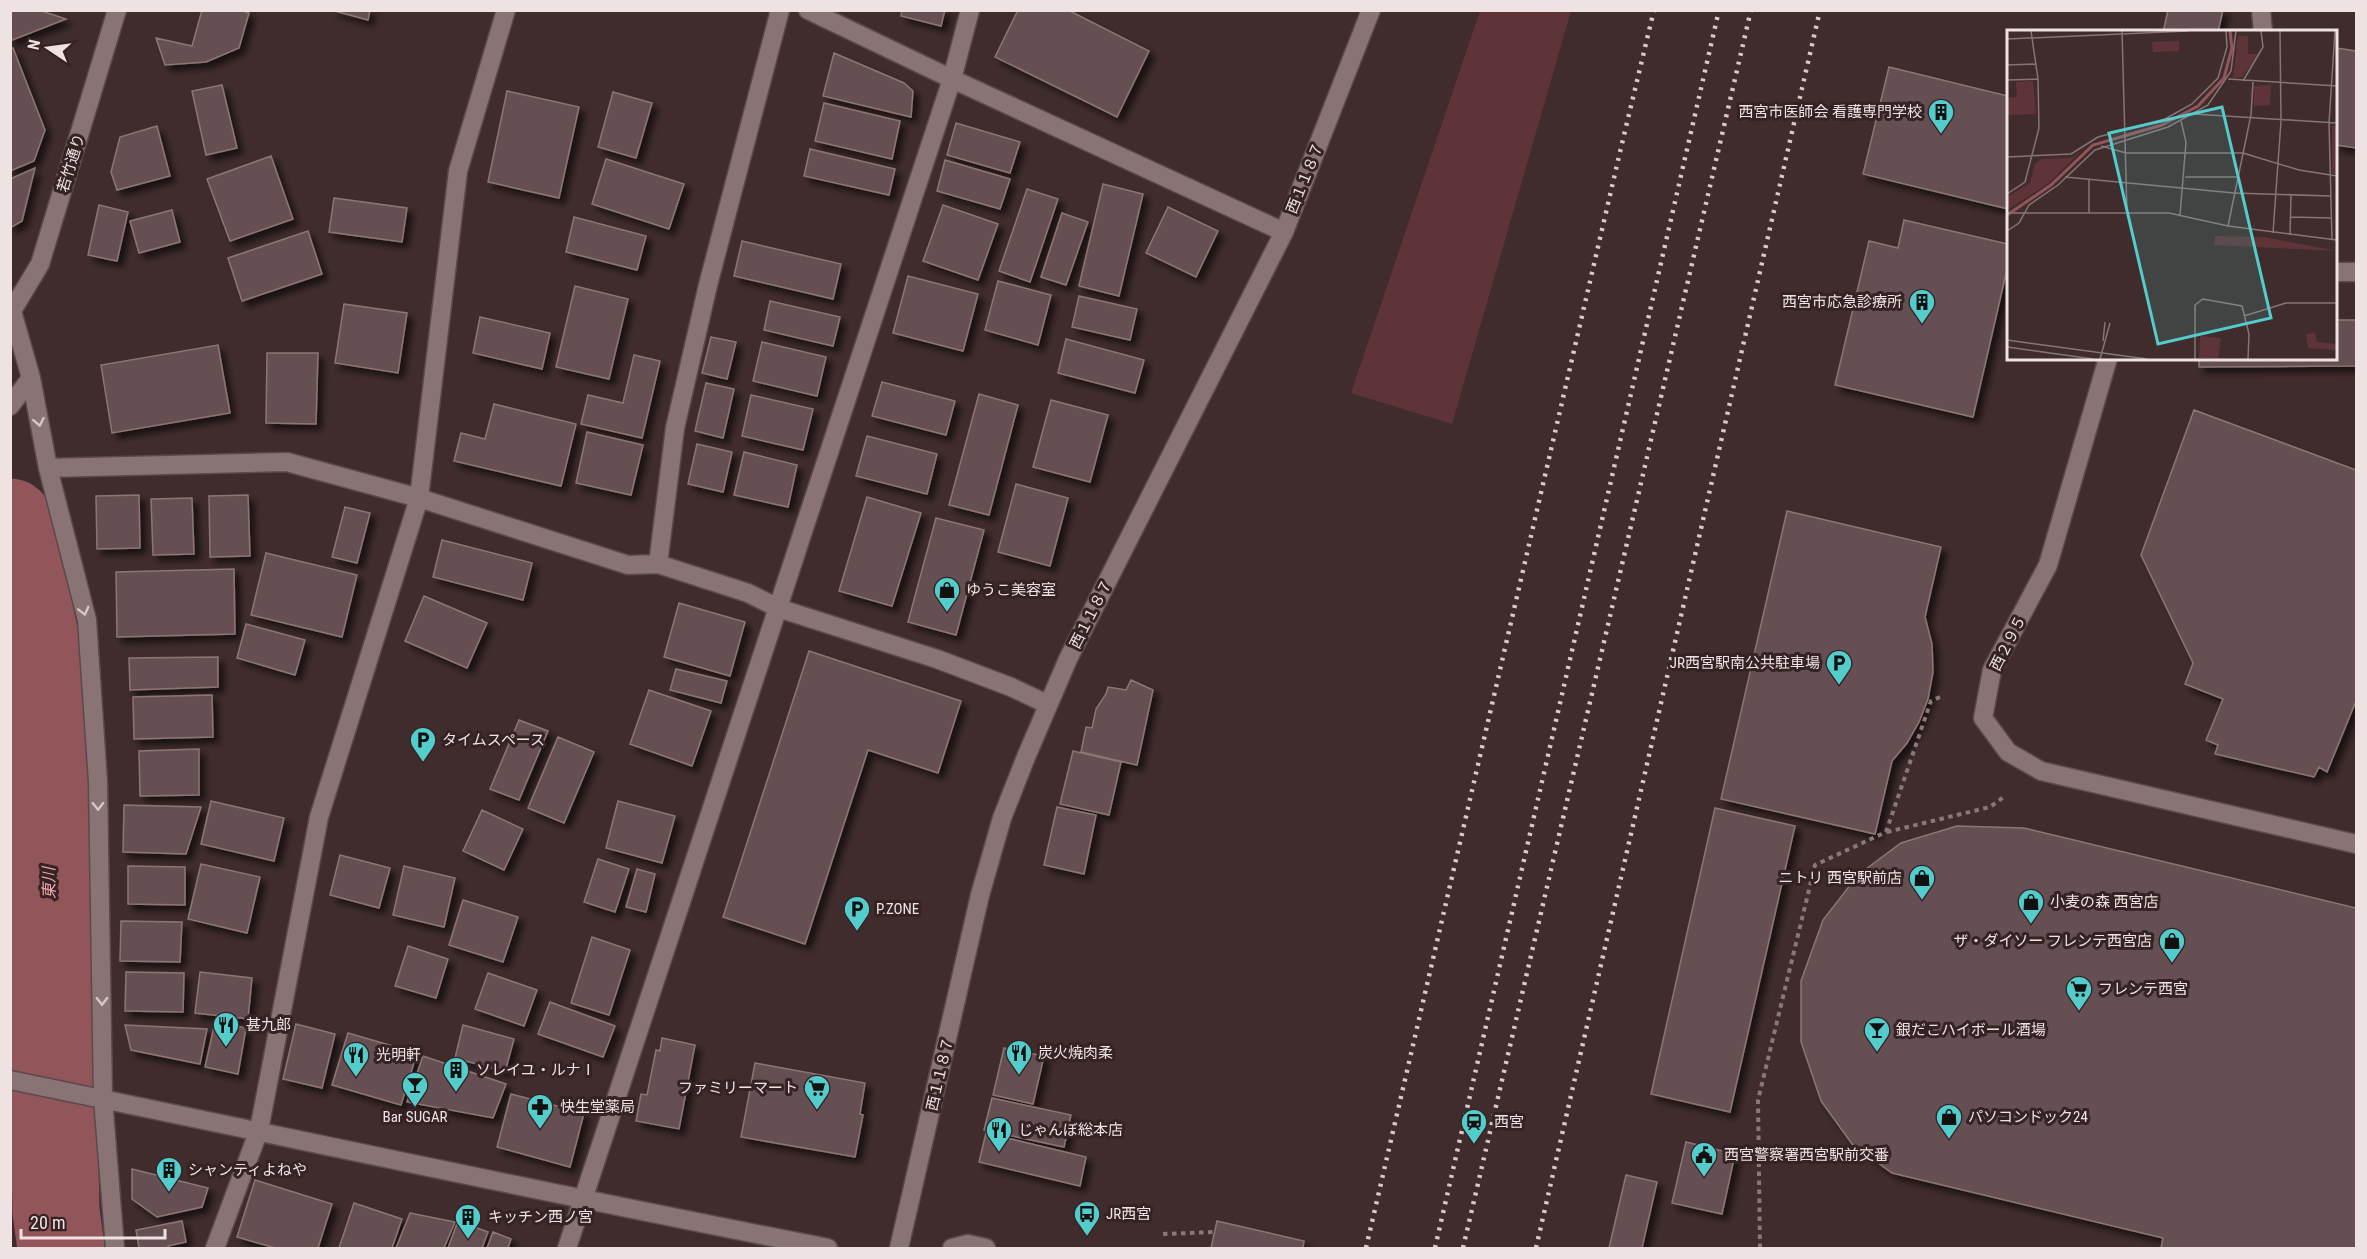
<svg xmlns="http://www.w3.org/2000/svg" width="2367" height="1259" viewBox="0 0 2367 1259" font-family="'Roboto Condensed','Noto Sans JP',sans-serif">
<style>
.green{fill:#5f3438}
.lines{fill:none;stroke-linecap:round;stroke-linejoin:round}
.river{stroke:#92555a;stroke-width:87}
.building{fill:#665052;stroke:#8c7576;stroke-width:1.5;filter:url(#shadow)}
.minor-casing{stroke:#5a4a4b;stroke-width:21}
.path{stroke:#897879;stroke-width:4;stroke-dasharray:4.5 4.5;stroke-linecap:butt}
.minor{stroke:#8a7374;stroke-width:18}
.rail{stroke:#d8cacb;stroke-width:4.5;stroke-dasharray:3 6;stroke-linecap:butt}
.oneway{stroke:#d6c6c7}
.labels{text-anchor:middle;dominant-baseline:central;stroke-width:6;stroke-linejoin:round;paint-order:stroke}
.poi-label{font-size:15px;fill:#efe2e3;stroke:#352224;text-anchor:start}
.street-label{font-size:15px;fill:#efe2e3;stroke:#352224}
.water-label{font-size:16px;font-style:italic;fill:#f4a9ae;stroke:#352224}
.inset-river{fill:none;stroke:#92555a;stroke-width:3}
.inset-road{fill:none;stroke:#867576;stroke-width:1.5}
.view{fill:#52cdcc;fill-opacity:0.15;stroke:#52cdcc;stroke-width:3}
.inset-edge{fill:none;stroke:#efe2e3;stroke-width:3}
</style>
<defs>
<filter id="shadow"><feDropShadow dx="5.5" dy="5.5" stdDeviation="3" flood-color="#0009"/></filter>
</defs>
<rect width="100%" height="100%" fill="#402c2d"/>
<path class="green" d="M1480,11H1571L1452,424L1351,393Z"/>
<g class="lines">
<path class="river" d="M10,522L45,682L56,1211L61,1248"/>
</g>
<path class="building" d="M10,10H39L66,19L10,41Z
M202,10H240L249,13L239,48L206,62L165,65L156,38L192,46Z
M331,10H370L368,20Z
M902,10H945L941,26L901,16Z
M1018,10H1068L1149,51L1117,117L995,57Z
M2168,10H2223L2218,32H2163Z
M13,48L45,130L34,161L10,171V49Z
M2336,48L2356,51V148L2336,145Z
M834,53L904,83L913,91L911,117L823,96Z
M1889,67L2008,96V209L1863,174Z
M222,85L237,148L206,155L192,91Z
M507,91L579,107L559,198L488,182Z
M613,92L652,103L636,158L598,147Z
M824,103L900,121L892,159L815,141Z
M956,123L1020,142L1010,173L947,155Z
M157,126L170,176L117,190L111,172L120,137Z
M810,149L895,169L889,195L804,176Z
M271,156L293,219L230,241L207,179Z
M606,159L684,184L669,229L592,204Z
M945,160L1010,179L1000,209L937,191Z
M35,168L22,221L10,228V179Z
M1103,184L1143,194L1119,296L1079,286Z
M1027,189L1058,199L1030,282L999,271Z
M334,198L407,208L402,242L329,232Z
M99,205L128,212L117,261L88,255Z
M943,205L998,224L978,280L923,261Z
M1168,207L1218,231L1196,277L1146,253Z
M172,210L180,242L139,253L130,221Z
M1062,213L1088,222L1066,285L1041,277Z
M574,217L646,236L637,270L566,252Z
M1904,220L2008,244V265L1973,417L1835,385L1869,241L1898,248Z
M308,231L322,274L242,301L228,258Z
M742,241L841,264L833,299L734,276Z
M908,276L978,294L963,351L893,333Z
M998,281L1051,295L1038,345L985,330Z
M575,286L628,299L609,379L556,367Z
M1079,296L1137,309L1130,340L1072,327Z
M770,301L840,317L833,346L764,330Z
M344,304L407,313L398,373L335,363Z
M480,317L550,333L542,369L473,353Z
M2336,320H2356V366L2199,367V358H2336Z
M711,337L736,342L727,379L702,373Z
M1066,339L1144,360L1135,393L1058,373Z
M762,342L826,357L817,396L753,381Z
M218,345L230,413L112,433L101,365Z
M267,353H318L316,424L266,423Z
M634,355L660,361L642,438L581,424L588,395L623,403Z
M882,382L955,401L946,435L872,416Z
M706,383L734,389L723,438L695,431Z
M979,394L1018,405L989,515L949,505Z
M751,395L813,409L803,450L742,436Z
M1051,400L1108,415L1090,482L1033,467Z
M494,404L576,424L561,486L454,461L461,433L485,439Z
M2194,410L2356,470V701L2327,772L2319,767L2314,777L2215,754L2218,745L2206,740L2223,699L2185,684L2193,663L2141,555Z
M587,432L643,445L631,495L576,483Z
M867,436L937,454L927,494L856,476Z
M697,444L732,452L723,492L688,484Z
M744,452L797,465L788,507L734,495Z
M1016,484L1068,498L1050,566L998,552Z
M139,495L140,548L97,549L96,496Z
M248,495L250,556L210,557L209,496Z
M867,497L921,513L892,606L839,591Z
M192,498L194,554L153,555L151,499Z
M345,507L370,513L357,563L332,557Z
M1787,511L1941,547L1925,617L1932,644L1933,672L1928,699L1919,722L1907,743L1892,761L1875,834L1721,799Z
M936,518L984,530L956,635L908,622Z
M442,540L532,563L523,600L433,577Z
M266,553L357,575L342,637L251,615Z
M234,569L235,634L117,637L116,572Z
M424,596L487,623L467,668L405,641Z
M679,603L745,622L730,676L664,657Z
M246,624L305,640L295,675L237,658Z
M809,651L961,701L938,773L868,750L805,944L723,917Z
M218,657V687L130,690L129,658Z
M676,669L727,681L721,703L670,690Z
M1131,680L1153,690L1137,765L1081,752L1086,727L1092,728L1096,709L1106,694L1108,687L1126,690Z
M649,690L711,711L692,766L630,744Z
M212,695L213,737L134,739L133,697Z
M519,720L548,731L519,800L490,789Z
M558,737L594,752L564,823L528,808Z
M199,749V795L140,796L139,751Z
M1073,751L1121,762L1109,815L1060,804Z
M211,801L284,818L274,861L201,844Z
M618,801L675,816L662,863L606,848Z
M124,805L201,807L186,854L123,852Z
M1057,807L1096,815L1084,874L1044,865Z
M1715,808L1795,826L1730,1112L1651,1094Z
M482,810L523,829L504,870L463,851Z
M1957,826L2024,828L2356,908V1248H2161L2163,1238L1892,1173L1852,1144L1821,1101L1801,1042V981L1823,920L1858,875L1901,843Z
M340,855L390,868L379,908L330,895Z
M598,859L629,869L615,912L584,902Z
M201,864L260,877L247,933L188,919Z
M128,866L185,867V905L128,904Z
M404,866L455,878L444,927L393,915Z
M637,869L655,874L646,912L626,907Z
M463,900L518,917L503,962L449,945Z
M121,921L182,922L180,962L120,961Z
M592,937L630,950L609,1015L571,1003Z
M408,946L448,959L436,998L395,986Z
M126,972L184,973L183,1012L125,1011Z
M200,972L252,978L248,1019L195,1013Z
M488,973L537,990L524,1026L475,1009Z
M550,1002L615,1026L603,1057L538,1034Z
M215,1022L246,1028L238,1074L205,1067Z
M296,1024L335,1034L322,1088L283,1079Z
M125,1025L207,1029L200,1064L131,1050Z
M463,1025L514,1039L505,1072L455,1058Z
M348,1033L417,1053L401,1105L332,1085Z
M662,1038L695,1045L679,1129L636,1121L641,1094L647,1095L656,1050L660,1051Z
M1004,1048L1044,1056L1033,1104L993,1095Z
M423,1056L506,1084L493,1118L407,1102Z
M755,1063L865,1083L860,1114L863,1115L855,1157L741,1137Z
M511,1094L584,1113L570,1167L497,1147Z
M992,1098L1071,1115L1064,1147L984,1130Z
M986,1133L1086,1157L1080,1186L979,1162Z
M1686,1142L1735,1154L1722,1214L1672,1203Z
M132,1169L208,1188L202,1207L157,1217L132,1199Z
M1626,1175L1657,1182L1642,1248H1609Z
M255,1180L332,1204L318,1248H275L237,1237Z
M354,1203L402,1219L392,1248H339Z
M410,1213L455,1222L444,1248H396Z
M182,1221L186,1242L168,1246L169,1248H139L136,1230Z
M458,1221L488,1232L482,1248H448Z
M1217,1221L1304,1241L1303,1248H1211Z
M493,1232L511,1239L508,1248H487Z"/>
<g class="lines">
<g class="minor-casing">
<path id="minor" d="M808,10L952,79L1284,232
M2261,10L2263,32
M2336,272H2356
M10,304L31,378L48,468L87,620L98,782L103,1099L115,1248
M13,309L40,264L117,10
M2108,358L2048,565L1992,670L1983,718L2008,752L2041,771L2356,844
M10,406L31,378
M48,468L287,462L419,498L628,565L658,564L748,593L778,608L937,659L1011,687L1047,704
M658,564L675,428L708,285L780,10
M10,1080C283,1136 555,1195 828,1248
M215,1248L259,1130L319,817L419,498L458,171L506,10
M567,1248L952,79L970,10
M899,1248L980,895L1002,818L1026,757L1068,659L1284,232L1371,10
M952,1248L968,1244L986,1248"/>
</g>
<path class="path" d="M1887,832L1990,807L2005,796
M1163,1234L1215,1232
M1760,1248L1758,1100L1815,865L1886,832L1931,701L1940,697"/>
<use href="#minor" class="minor"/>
<path class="rail" d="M1366,1248L1620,152L1654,10
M1435,1248L1719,10
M1463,1248L1751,10
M1536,1248L1820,10"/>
</g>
<defs><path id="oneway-chevron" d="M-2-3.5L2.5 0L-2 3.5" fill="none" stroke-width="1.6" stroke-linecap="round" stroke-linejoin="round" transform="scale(1.5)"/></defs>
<g class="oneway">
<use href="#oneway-chevron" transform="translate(39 422) rotate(79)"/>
<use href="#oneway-chevron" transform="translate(84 611) rotate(76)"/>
<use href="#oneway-chevron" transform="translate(98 806) rotate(89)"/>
<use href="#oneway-chevron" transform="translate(102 1001) rotate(89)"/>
</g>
<defs>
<g id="building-pin" transform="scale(1.35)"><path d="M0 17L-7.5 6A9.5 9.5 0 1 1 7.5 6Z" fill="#52cdcc" stroke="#352224"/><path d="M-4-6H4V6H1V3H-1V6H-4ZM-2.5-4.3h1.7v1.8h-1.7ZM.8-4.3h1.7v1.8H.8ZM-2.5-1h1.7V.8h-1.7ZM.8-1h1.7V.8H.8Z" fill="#111"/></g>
<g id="shop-pin" transform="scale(1.35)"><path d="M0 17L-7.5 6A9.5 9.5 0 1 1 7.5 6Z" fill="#52cdcc" stroke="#352224"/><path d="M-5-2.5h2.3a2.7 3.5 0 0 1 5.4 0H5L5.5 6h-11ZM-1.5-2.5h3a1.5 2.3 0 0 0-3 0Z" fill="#111"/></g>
<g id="parking-pin" transform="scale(1.35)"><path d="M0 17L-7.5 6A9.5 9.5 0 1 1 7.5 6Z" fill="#52cdcc" stroke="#352224"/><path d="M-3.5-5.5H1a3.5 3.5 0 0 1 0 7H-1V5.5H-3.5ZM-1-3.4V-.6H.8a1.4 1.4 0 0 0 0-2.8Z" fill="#111"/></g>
<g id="supermarket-pin" transform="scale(1.35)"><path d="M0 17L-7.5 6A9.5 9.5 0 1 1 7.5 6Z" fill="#52cdcc" stroke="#352224"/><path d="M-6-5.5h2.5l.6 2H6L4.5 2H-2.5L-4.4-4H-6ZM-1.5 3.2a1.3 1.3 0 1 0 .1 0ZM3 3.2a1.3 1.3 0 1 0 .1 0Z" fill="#111"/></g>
<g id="restaurant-pin" transform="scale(1.35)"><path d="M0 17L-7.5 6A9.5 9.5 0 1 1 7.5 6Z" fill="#52cdcc" stroke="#352224"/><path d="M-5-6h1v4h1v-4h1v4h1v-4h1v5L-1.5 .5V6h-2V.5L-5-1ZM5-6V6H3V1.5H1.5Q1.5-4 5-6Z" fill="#111"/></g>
<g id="bar-pin" transform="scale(1.35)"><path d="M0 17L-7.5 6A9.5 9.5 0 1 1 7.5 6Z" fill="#52cdcc" stroke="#352224"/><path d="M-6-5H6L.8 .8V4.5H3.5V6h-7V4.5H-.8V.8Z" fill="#111"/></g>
<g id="pharmacy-pin" transform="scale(1.35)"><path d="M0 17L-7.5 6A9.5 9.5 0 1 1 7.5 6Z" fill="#52cdcc" stroke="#352224"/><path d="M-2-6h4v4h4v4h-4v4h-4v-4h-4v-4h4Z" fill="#111"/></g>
<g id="station-pin" transform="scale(1.35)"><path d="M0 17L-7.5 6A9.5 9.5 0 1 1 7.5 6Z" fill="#52cdcc" stroke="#352224"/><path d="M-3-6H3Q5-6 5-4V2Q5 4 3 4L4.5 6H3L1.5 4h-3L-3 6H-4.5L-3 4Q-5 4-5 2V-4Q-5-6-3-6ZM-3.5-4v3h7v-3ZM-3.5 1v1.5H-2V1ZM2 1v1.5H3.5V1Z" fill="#111"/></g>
<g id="civic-pin" transform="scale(1.35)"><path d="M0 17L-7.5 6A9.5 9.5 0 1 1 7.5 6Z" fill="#52cdcc" stroke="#352224"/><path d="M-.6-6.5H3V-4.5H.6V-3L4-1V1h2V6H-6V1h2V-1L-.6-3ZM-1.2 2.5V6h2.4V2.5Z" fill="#111"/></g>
<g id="bus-pin" transform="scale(1.35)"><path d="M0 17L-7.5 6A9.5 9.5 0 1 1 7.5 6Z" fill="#52cdcc" stroke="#352224"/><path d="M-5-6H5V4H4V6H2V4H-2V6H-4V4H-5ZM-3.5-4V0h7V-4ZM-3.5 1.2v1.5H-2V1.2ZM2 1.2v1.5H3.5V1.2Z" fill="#111"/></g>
</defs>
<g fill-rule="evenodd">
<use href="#building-pin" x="1941" y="112"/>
<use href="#building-pin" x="1922" y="302"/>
<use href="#shop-pin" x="947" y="590"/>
<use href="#parking-pin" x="1839" y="663"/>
<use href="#parking-pin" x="423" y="740"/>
<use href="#shop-pin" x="1922" y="878"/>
<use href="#shop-pin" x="2031" y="902"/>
<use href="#parking-pin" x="857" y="909"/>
<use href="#shop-pin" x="2172" y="941"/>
<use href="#supermarket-pin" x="2079" y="989"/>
<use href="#restaurant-pin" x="226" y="1025"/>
<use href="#bar-pin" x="1877" y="1030"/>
<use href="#restaurant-pin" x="1019" y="1053"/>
<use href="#restaurant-pin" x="356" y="1055"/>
<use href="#building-pin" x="456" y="1070"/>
<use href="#bar-pin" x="415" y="1085"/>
<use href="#supermarket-pin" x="817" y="1088"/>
<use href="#pharmacy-pin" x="540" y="1107"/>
<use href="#shop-pin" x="1949" y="1117"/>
<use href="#station-pin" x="1474" y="1122"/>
<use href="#restaurant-pin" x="999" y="1130"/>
<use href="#civic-pin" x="1704" y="1155"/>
<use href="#building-pin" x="169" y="1170"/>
<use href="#bus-pin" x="1087" y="1214"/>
<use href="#building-pin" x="468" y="1217"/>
</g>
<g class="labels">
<g class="poi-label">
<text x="1922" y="112" text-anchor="end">西宮市医師会 看護専門学校</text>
<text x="1902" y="302" text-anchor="end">西宮市応急診療所</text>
<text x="966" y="590">ゆうこ美容室</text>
<text x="1820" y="663" text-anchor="end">JR西宮駅南公共駐車場</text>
<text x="442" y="740">タイムスペース</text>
<text x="1902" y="878" text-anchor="end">ニトリ 西宮駅前店</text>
<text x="2050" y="902">小麦の森 西宮店</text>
<text x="876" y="909">P.ZONE</text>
<text x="2152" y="941" text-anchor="end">ザ・ダイソー フレンテ西宮店</text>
<text x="2098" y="989">フレンテ西宮</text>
<text x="246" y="1025">甚九郎</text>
<text x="1896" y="1030">銀だこハイボール酒場</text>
<text x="1038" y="1053">炭火焼肉柔</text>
<text x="376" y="1055">光明軒</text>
<text x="476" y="1070">ソレイユ・ルナⅠ</text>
<text x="798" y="1088" text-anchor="end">ファミリーマート</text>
<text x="560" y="1107">快生堂薬局</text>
<text x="415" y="1117" text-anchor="middle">Bar SUGAR</text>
<text x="1968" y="1117">パソコンドック24</text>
<text x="1494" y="1122">西宮</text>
<text x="1018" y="1130">じゃんぼ総本店</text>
<text x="1724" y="1155">西宮警察署西宮駅前交番</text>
<text x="188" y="1170">シャンティよねや</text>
<text x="1106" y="1214">JR西宮</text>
<text x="488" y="1217">キッチン西ノ宮</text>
</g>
<g class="street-label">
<text transform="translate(71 163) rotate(-73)">若竹通り</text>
<text transform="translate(1305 178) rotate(-68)">西１１８７</text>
<text transform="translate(1091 614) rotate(-63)">西１１８７</text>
<text transform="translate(2008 643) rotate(-63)">西２９５</text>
<text transform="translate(940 1074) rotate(-77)">西１１８７</text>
</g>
<g class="water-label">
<text transform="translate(49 883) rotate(-91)">東川</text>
</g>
</g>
<g transform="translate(2007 30)">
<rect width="330" height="330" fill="#402c2d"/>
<path d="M231,6H241V24H252L235,47L226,48ZM172,11V21L146,22L145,12ZM26,51L29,84L0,85V68L10,67L9,52ZM264,55L263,75L247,76V56ZM325,96H330V144L325,143ZM74,121L42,153L0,180V167L23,153L28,134L35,129L63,128ZM208,206L257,207L330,221L207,215ZM308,303L310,312L330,314V320L301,318L299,304ZM193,306L214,308L211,329L192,328Z" fill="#5f3438"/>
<path class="inset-river" d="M0,185L44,155L86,115L155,95L191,76L217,48L225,18L223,1"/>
<path class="inset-road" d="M115,1L120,183M0,9L181,1M0,35L29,34M221,49L330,56M0,50L31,49M236,51L256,17L254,1M187,84L330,93M94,116L119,123H236L292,140L330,146M0,127L64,124L91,107L158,89L185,74L211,48L220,17L219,1M58,147L227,163L323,166M178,147H231M82,150V183M0,164L18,152L32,98L31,49L24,1M0,183H162L221,196L330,210M173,185L179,112L174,91M284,187L324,188M221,196L244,85L246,52M0,201L12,193L22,175L51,155L88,120L161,97L201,75L224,41L229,1M266,203L274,91L273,1M283,205L284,165M325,210L322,93L328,1M237,286L279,273H330M0,310L140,329M96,311L98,292M0,317L86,329M93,329L103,293M188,329V275L196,269L235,276L242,304L241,329"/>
<path class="view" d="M215,77L264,288L151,314L102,103Z"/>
<rect width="330" height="330" class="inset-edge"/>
</g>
<rect width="2367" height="1259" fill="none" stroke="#efe2e3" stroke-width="24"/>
<g transform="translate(48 48) rotate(283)" stroke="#352224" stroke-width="4.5" paint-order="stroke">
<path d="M0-4.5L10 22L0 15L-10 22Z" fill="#efe2e3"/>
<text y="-9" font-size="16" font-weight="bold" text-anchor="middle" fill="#efe2e3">N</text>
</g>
<path d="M21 1229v9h144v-9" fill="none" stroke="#efe2e3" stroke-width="3"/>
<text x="30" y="1229" font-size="18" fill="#efe2e3" stroke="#352224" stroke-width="4.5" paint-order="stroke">20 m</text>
</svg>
